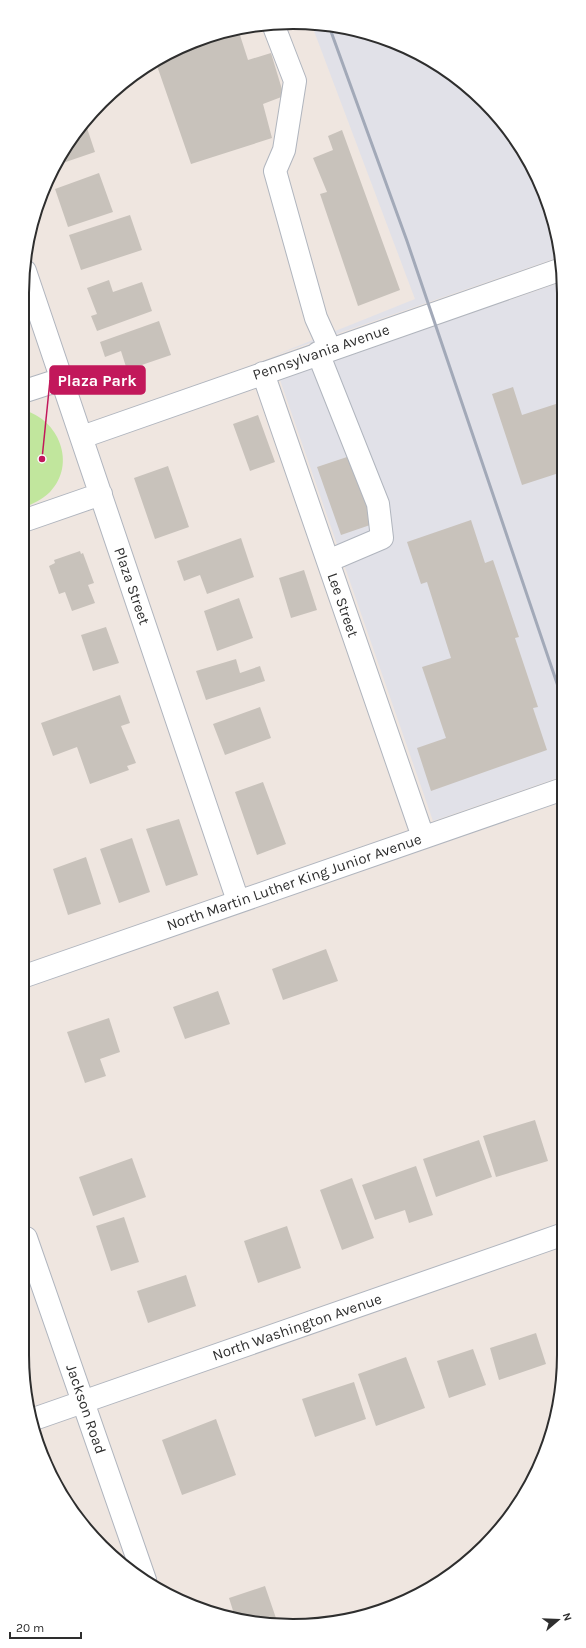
<svg xmlns="http://www.w3.org/2000/svg" width="586" height="1648" viewBox="0 0 586 1648" font-family="Karla,sans-serif">
<style>
.industrial{fill:#e1e1e8}
.green{fill:#c1e69d}
.building{fill:#c8c2bb}
.lines{fill:none;stroke-linecap:round;stroke-linejoin:round}
.minor-casing{stroke:#b0b5be;stroke-width:24}
.minor{stroke:#fff;stroke-width:22}
.rail{stroke:#a2a9b8;stroke-width:3}
.labels{text-anchor:middle;dominant-baseline:central;stroke-width:3;stroke-linejoin:round;paint-order:stroke}
.street-label{font-size:15px;fill:#2e2e2e;stroke:#fff}
.rim{fill:none;stroke:#2e2e2e;stroke-width:2}
.leader{fill:none;stroke:#c2185b;stroke-width:1.5}
.callout-dot{fill:#c2185b;stroke:#fff;stroke-width:1.5}
.callout{fill:#c2185b;stroke:#c2185b;stroke-width:1.5}
.callout-label{font-size:16px;text-anchor:middle;font-weight:bold;fill:#fff}
</style>
<rect width="100%" height="100%" fill="#efe6e0"/>
<path class="industrial" d="M311,23L363,31L429,58L497,114L525,157L559,257L273,356L415,299Z
M562,282L563,776L433,821L280,380Z"/>
<path class="green" d="M23,410C59,419 77,464 50,492C42,500 32,504 23,508Z"/>
<path class="building" d="M238,29L248,60L271,53L284,96L263,104L272,138L191,164L155,60L206,36Z
M87,128L95,152L54,166L75,132Z
M342,130L400,290L358,306L320,194L327,192L313,158L333,150L328,136Z
M99,173L113,212L68,227L55,189Z
M130,215L142,250L81,270L69,235Z
M109,280L113,292L142,282L152,311L97,331L91,316L97,314L87,288Z
M159,321L171,355L127,370L121,351L105,357L100,342Z
M513,387L522,415L562,402V472L522,485L492,394Z
M258,415L275,462L250,471L233,424Z
M350,456L373,524L341,535L317,467Z
M168,466L189,527L155,539L134,478Z
M471,520L485,563L493,560L519,637L515,638L538,707L533,708L547,750L431,791L417,748L446,738L422,667L451,658L427,582L421,584L407,542Z
M241,538L254,577L207,594L200,575L184,581L177,561Z
M80,551L81,554L83,553L94,583L88,585L95,603L72,611L65,592L59,594L49,566L55,563L54,560Z
M304,570L317,610L291,618L279,578Z
M239,598L253,638L217,651L204,611Z
M106,627L119,663L93,671L81,635Z
M236,659L240,673L260,666L265,681L206,700L196,671Z
M120,695L130,723L121,726L136,763L127,766L129,770L90,784L77,747L53,756L41,723Z
M260,707L271,738L225,755L213,724Z
M263,782L286,844L257,855L235,792Z
M179,819L198,875L166,886L146,829Z
M132,838L150,892L119,903L100,849Z
M86,857L101,904L68,915L53,869Z
M326,949L338,981L283,1000L272,969Z
M218,991L230,1024L185,1039L173,1007Z
M109,1018L120,1052L100,1059L106,1076L85,1083L67,1032Z
M535,1120L548,1161L496,1177L483,1136Z
M563,1121L564,1141H563L557,1123Z
M479,1140L492,1177L436,1197L423,1159Z
M132,1158L146,1197L93,1216L79,1177Z
M416,1166L433,1215L409,1223L405,1210L375,1220L362,1185Z
M352,1178L374,1238L342,1250L320,1190Z
M124,1217L139,1262L111,1271L96,1226Z
M287,1226L301,1268L258,1283L244,1241Z
M186,1275L196,1306L148,1323L137,1291Z
M536,1333L546,1364L499,1380L490,1348Z
M473,1349L486,1385L449,1398L437,1361Z
M406,1357L425,1408L376,1426L358,1374Z
M354,1382L366,1419L315,1437L302,1399Z
M216,1419L236,1475L182,1495L162,1440Z
M265,1586L278,1624H258L235,1617L229,1598Z"/>
<g class="lines">
<g class="minor-casing">
<path id="minor" d="M273,24L295,81L284,150L275,171L316,318L330,349
M25,271L238,901
M318,353L378,504L382,538L328,561
M263,373L423,837
M22,392L62,379
M82,437L562,269
M23,521L101,494
M25,976L563,789
M26,1238L145,1580
M31,1420L564,1234"/>
</g>
<use href="#minor" class="minor"/>
<path class="rail" d="M329,26L407,241L563,701"/>
</g>
<g class="labels">
<g class="street-label">
<text transform="translate(321 352) rotate(-19)">Pennsylvania Avenue</text>
<text transform="translate(132 586) rotate(71)">Plaza Street</text>
<text transform="translate(343 605) rotate(71)">Lee Street</text>
<text transform="translate(294 882) rotate(-19)">North Martin Luther King Junior Avenue</text>
<text transform="translate(297 1327) rotate(-19)">North Washington Avenue</text>
<text transform="translate(86 1409) rotate(71)">Jackson Road</text>
</g>
</g>
<path d="M0 0H586V1648H0ZM293 29H293A264 264 0 0 1 557 293V1355A264 264 0 0 1 293 1619H293A264 264 0 0 1 29 1355V293A264 264 0 0 1 293 29Z" fill="#fff" fill-rule="evenodd"/>
<path class="rim" d="M293 29H293A264 264 0 0 1 557 293V1355A264 264 0 0 1 293 1619H293A264 264 0 0 1 29 1355V293A264 264 0 0 1 293 29Z"/>
<path class="leader" d="M42 459L50 380"/>
<circle class="callout-dot" cx="42" cy="459" r="4"/>
<rect class="callout" x="50" y="366" width="95" height="28" rx="4"/>
<g class="callout-label">
<text x="97" y="386">Plaza Park</text>
</g>
<g transform="translate(558 1620) rotate(71)" stroke="#ffffff" stroke-width="3" paint-order="stroke">
<path d="M0-3L7 15L0 10L-7 15Z" fill="#2e2e2e"/>
<text y="-6" font-size="11" font-weight="bold" text-anchor="middle" fill="#2e2e2e">N</text>
</g>
<path d="M10 1632v6h71v-6" fill="none" stroke="#2e2e2e" stroke-width="2"/>
<text x="16" y="1632" font-size="12" fill="#2e2e2e" stroke="#ffffff" stroke-width="3" paint-order="stroke">20 m</text>
</svg>
